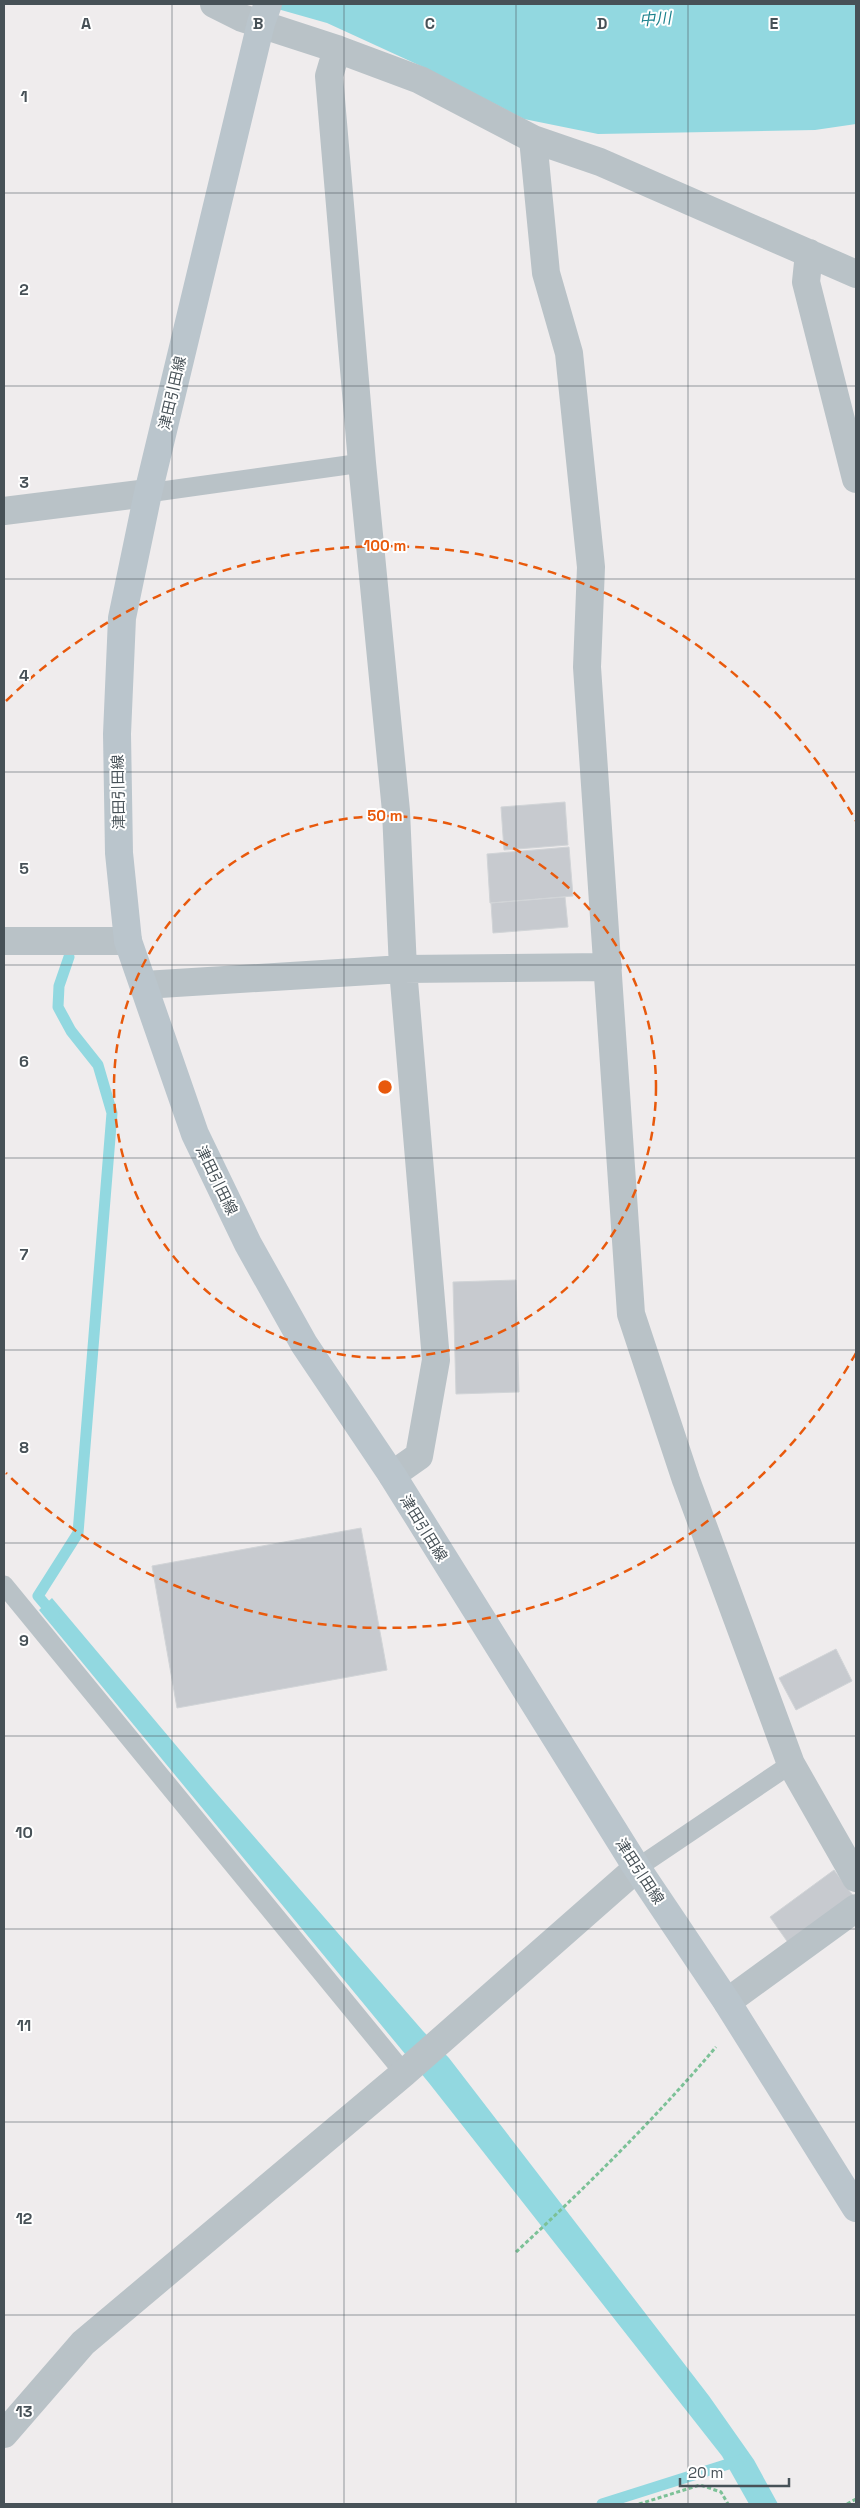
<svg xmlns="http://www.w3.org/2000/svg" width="860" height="2508" viewBox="0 0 860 2508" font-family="'Space Grotesk','Noto Sans JP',sans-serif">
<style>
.water{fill:#92d8e0}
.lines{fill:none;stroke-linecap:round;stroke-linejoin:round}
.stream{stroke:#92d8e0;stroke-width:11}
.building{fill:#c7cacf;stroke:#d1d4d7}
.path{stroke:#7cc197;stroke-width:3;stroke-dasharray:4 2.5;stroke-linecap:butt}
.lane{stroke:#b9c2c7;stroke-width:19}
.street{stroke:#b9c2c7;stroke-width:28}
.secondary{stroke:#bac5cc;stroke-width:28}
.grid{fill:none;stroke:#475157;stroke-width:1;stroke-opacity:0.55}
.ring{fill:none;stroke:#e8590c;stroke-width:2.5;stroke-dasharray:9 6}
.labels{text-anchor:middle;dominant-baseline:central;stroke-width:4;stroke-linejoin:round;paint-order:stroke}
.street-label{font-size:15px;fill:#475157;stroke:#fff}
.water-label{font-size:16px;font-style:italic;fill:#1c828d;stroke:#fff}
.grid-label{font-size:16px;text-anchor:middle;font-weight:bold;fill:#475157;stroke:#fff;stroke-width:4;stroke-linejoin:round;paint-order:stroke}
.centre{fill:#e8590c;stroke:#fff;stroke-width:2.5}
.ring-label{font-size:15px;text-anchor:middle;font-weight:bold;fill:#e8590c;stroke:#fff;stroke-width:4;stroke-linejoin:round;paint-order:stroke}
</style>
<rect width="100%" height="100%" fill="#efeced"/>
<path class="water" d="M260,4H856V124L815,130L598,134L524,119L423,67L327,23Z
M52,1598L211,1787L423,2031L449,2058L709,2396L754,2460L778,2504H749L722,2456L429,2083L39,1610Z"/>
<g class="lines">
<path class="stream" d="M54,1615L38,1596L78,1533L112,1113L98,1065L71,1031L58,1007L59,986L69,957
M602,2504L741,2460"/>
</g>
<path class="building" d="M565,802L568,845L504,850L501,807Z
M569,847L573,896L490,903L487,854Z
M565,897L568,927L493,933L491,903Z
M516,1280L519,1392L456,1394L453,1282Z
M361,1528L387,1670L177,1708L152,1566Z
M836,1649L852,1681L796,1710L779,1678Z
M834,1870L854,1897L789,1944L770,1917Z"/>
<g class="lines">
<path class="path" d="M516,2252C586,2187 654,2120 716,2047
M639,2504L700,2485L721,2492L728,2504
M847,2504L856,2499"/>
<path class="lane" d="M148,493L362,463
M4,1585L404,2073
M637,1868L791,1764"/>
<path class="street" d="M214,4L242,18L337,49L420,80L533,139L600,162L856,274
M337,49L329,76L362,463L396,811L403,969L436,1360L419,1456L392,1475
M533,139L546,273L569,353L591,567L587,667L631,1314L686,1480L791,1764L856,1878
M809,253L806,282L856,479
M4,511L148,493
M4,941H128
M144,985L403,969L608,967
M727,2002L856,1908
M4,2434L83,2343L404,2073L637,1868"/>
<path class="secondary" d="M268,4L261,23L148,493L122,618L117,734L119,853L128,941L195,1134L248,1244L304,1344L392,1475L637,1868L727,2002L856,2208"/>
</g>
<path class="grid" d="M172,4V2504M344,4V2504M516,4V2504M688,4V2504M4,193H856M4,386H856M4,579H856M4,772H856M4,965H856M4,1158H856M4,1350H856M4,1543H856M4,1736H856M4,1929H856M4,2122H856M4,2315H856"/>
<g class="ring">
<circle cx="385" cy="1087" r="271"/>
<path d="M856 1353A541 541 0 0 1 6 1473M6 701A541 541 0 0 1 856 821"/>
</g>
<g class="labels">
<g class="street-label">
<text transform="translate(172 393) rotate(-77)">津田引田線</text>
<text transform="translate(118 792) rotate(-91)">津田引田線</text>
<text transform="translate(217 1180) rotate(64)">津田引田線</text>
<text transform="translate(424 1528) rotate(58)">津田引田線</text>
<text transform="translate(640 1871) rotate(57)">津田引田線</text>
</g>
<g class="water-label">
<text transform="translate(655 19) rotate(-4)">中川</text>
</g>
</g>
<g class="grid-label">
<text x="86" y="29">A</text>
<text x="258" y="29">B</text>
<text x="430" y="29">C</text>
<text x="602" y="29">D</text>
<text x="774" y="29">E</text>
<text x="24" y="102">1</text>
<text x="24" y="295">2</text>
<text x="24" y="488">3</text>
<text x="24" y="681">4</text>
<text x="24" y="874">5</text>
<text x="24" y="1067">6</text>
<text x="24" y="1260">7</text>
<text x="24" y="1453">8</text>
<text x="24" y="1646">9</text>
<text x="24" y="1838">10</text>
<text x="24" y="2031">11</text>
<text x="24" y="2224">12</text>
<text x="24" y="2417">13</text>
</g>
<circle cx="385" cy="1087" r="8" class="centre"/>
<g class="ring-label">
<text x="385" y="551">100 m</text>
<text x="385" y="821">50 m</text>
</g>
<rect width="860" height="2508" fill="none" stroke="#475157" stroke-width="10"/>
<path d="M680 2478v8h109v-8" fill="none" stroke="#475157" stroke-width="2.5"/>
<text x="688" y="2478" font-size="15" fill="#475157" stroke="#ffffff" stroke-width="4" paint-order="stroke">20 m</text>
</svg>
